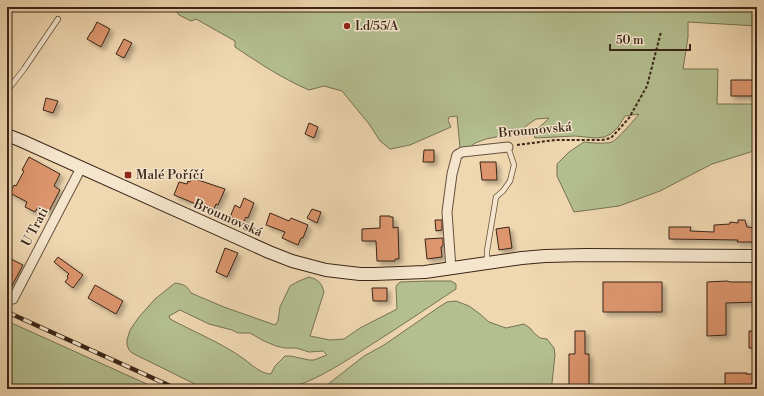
<svg xmlns="http://www.w3.org/2000/svg" width="764" height="396" viewBox="0 0 764 396" font-family="'Libre Bodoni',serif">
<style>
.green{fill:#b4bf90;stroke:#767254;fill-rule:evenodd}
.building{fill:#dc956d;stroke:#392518;filter:url(#shadow)}
.lines{fill:none;stroke-linecap:round;stroke-linejoin:round}
.service-casing{stroke:#66523e;stroke-width:6}
.minor-casing{stroke:#66523e;stroke-width:11}
.secondary-casing{stroke:#392518;stroke-width:14}
.path{stroke:#392518;stroke-width:2;stroke-dasharray:3 2;stroke-linecap:butt}
.service{stroke:#f5e5cc;stroke-width:4.5}
.minor{stroke:#f5e5cc;stroke-width:9}
.secondary{stroke:#f5e5cc;stroke-width:12}
.rail-casing{stroke:#392518;stroke-width:4.5}
.rail{stroke:#f5e5cc;stroke-width:3;stroke-dasharray:9;stroke-linecap:butt}
.poi-dot{fill:#8f2418;stroke:#f5e5cc;stroke-width:1.5}
.labels{text-anchor:middle;dominant-baseline:central;stroke-width:3;stroke-linejoin:round;paint-order:stroke}
.poi-label{font-size:13px;fill:#392518;stroke:#f5e5cc;text-anchor:start}
.street-label{font-size:13px;fill:#392518;stroke:#f5e5cc}
</style>
<defs>
<filter id="shadow"><feDropShadow dx="3.5" dy="3.5" stdDeviation="2" flood-color="#0004"/></filter>
</defs>
<rect width="100%" height="100%" fill="#efd7b0"/>
<filter id="stains"><feTurbulence type="fractalNoise" baseFrequency=".005" numOctaves="4"/><feColorMatrix values="0 0 0 0 .2 0 0 0 0 .09 0 0 0 0 .02 0 0 0 .5 -.17"/></filter>
<radialGradient id="worn" r=".72"><stop offset=".6" stop-color="#630" stop-opacity="0"/><stop offset="1" stop-color="#630" stop-opacity=".3"/></radialGradient>
<path class="green" d="M173,7H757V26L688,22V37L683,69H718L717,104H757V150L712,164L660,191L619,206L574,212L557,176V164L569,152L584,142C590,143 607,144 612,142C618,139 635,119 639,114L625,116L618,127L611,134L604,137L595,138L575,136L535,138L533,132L543,124L549,118L536,119L526,126L518,133L510,134L486,139L475,143L470,147L460,148L457,116L449,117L448,120L451,127L410,145L390,149L380,141L369,124L342,91L324,86L309,90C283,79 259,63 235,47V41L196,19L191,21L179,15Z
M309,277C319,280 321,282 324,292L310,336L330,340L344,339L360,328L397,309L396,287L397,285L400,282L428,281H451L456,284V289C427,308 398,328 369,346C346,361 322,377 296,386L295,389H205L132,353L129,350L127,345V340L130,330L139,317L155,299L175,283C182,284 187,285 191,293L224,307L275,325L278,321L280,307L290,286L299,281ZM180,310L209,324L232,330L238,333H250L264,341L276,346L285,348H296L309,352L323,351L327,355L314,360H309L291,356H285L275,366L271,374C261,374 252,365 244,359C222,343 194,332 170,319L169,316Z
M456,301L469,306L480,314L489,322L506,328L524,324L530,328L534,333L540,338L547,339L554,348L555,355L552,383V389H322L364,356L384,345L439,307L447,302Z
M7,321L158,389H7Z"/>
<path class="building" d="M97,22L110,29L101,47L87,39L91,32H92Z
M124,39L132,43L124,58L116,54Z
M731,80H757V96H731Z
M46,98L58,101L53,113L43,110Z
M309,123L318,127L314,138L305,134Z
M424,150H434V162H423Z
M29,157L60,174L54,186L60,190L48,213L38,207L35,212L25,207L27,202L10,193L14,185L16,186L24,171L22,170Z
M480,162H496L497,180H482Z
M192,178L225,189L218,205L216,204L213,211L174,195L179,182L187,184L188,181L190,182Z
M244,198L254,203L248,218L246,217L243,223L230,217L235,205L240,208Z
M312,209L321,212L317,223L307,218Z
M270,213L289,221L291,218L308,225L303,238H301L298,245L282,238L285,232L266,225Z
M380,216H390V217H393V228L398,227L399,259H395V261H377L376,241H362V229L380,228Z
M435,220H442V230L436,231Z
M738,220H745L747,227L757,228V242H737L738,240L669,239V227H691L690,231L714,232V225L730,224V222L738,223Z
M509,227L512,248L499,250L496,229Z
M443,238V246L441,247L442,257L427,259L425,239Z
M225,248L238,253L227,277L216,272Z
M7,257L23,265L7,295Z
M58,257L83,275L73,288L65,282L68,278L67,276L69,274L54,262Z
M727,281L730,282H757V302L726,303V335L707,336V282Z
M603,282H662V312H603Z
M95,285L123,301L116,314L88,298Z
M372,288H387V301H373Z
M575,331H585V354H589V389H569V354H575Z
M749,331H757V348H749Z
M725,373H747L746,374H757V389H725Z"/>
<g class="lines">
<g class="service-casing">
<path id="service" d="M7,91L24,69L58,19
M487,262V251L496,197L503,191L510,181L514,165L508,147"/>
</g>
<g class="minor-casing">
<path id="minor" d="M7,8L8,7
M451,269L447,212L452,174L457,155L462,152L508,147
M13,299L81,168"/>
</g>
<g class="secondary-casing">
<path id="secondary" d="M7,135L22,141L269,252L292,261L326,270L360,274H375L425,272L522,258L545,256L586,255L757,256"/>
</g>
<path class="path" d="M517,145L555,140H602L611,138L629,118L647,86L661,32"/>
<use href="#service" class="service"/>
<use href="#minor" class="minor"/>
<use href="#secondary" class="secondary"/>
<g class="rail-casing">
<path id="rail" d="M7,312L177,389"/>
</g>
<use href="#rail" class="rail"/>
</g>
<g class="poi-dot">
<circle cx="347" cy="26" r="4"/>
<rect x="124" y="171" width="8" height="8" rx="2"/>
</g>
<g class="labels">
<g class="poi-label">
<text x="355" y="26">I.d/55/A</text>
<text x="136" y="175">Malé Poříčí</text>
</g>
<g class="street-label">
<text transform="translate(535 130) rotate(-5)">Broumovská</text>
<text transform="translate(228 218) rotate(24)">Broumovská</text>
<text transform="translate(35 227) rotate(-62)">U Trati</text>
</g>
</g>
<rect width="764" height="396" fill="none" stroke="#efd7b0" stroke-width="24"/>
<rect x="8" y="8" width="748" height="380" fill="none" stroke="#392518" stroke-width="2"/>
<rect x="12" y="12" width="740" height="372" fill="none" stroke="#392518"/>
<path d="M610 44v6h80v-6" fill="none" stroke="#392518" stroke-width="2"/>
<text x="616" y="44" font-size="12" fill="#392518" stroke="#f5e5cc" stroke-width="3" paint-order="stroke">50 m</text>
<rect width="100%" height="100%" filter="url(#stains)"/>
<rect width="100%" height="100%" fill="url(#worn)"/>
</svg>
